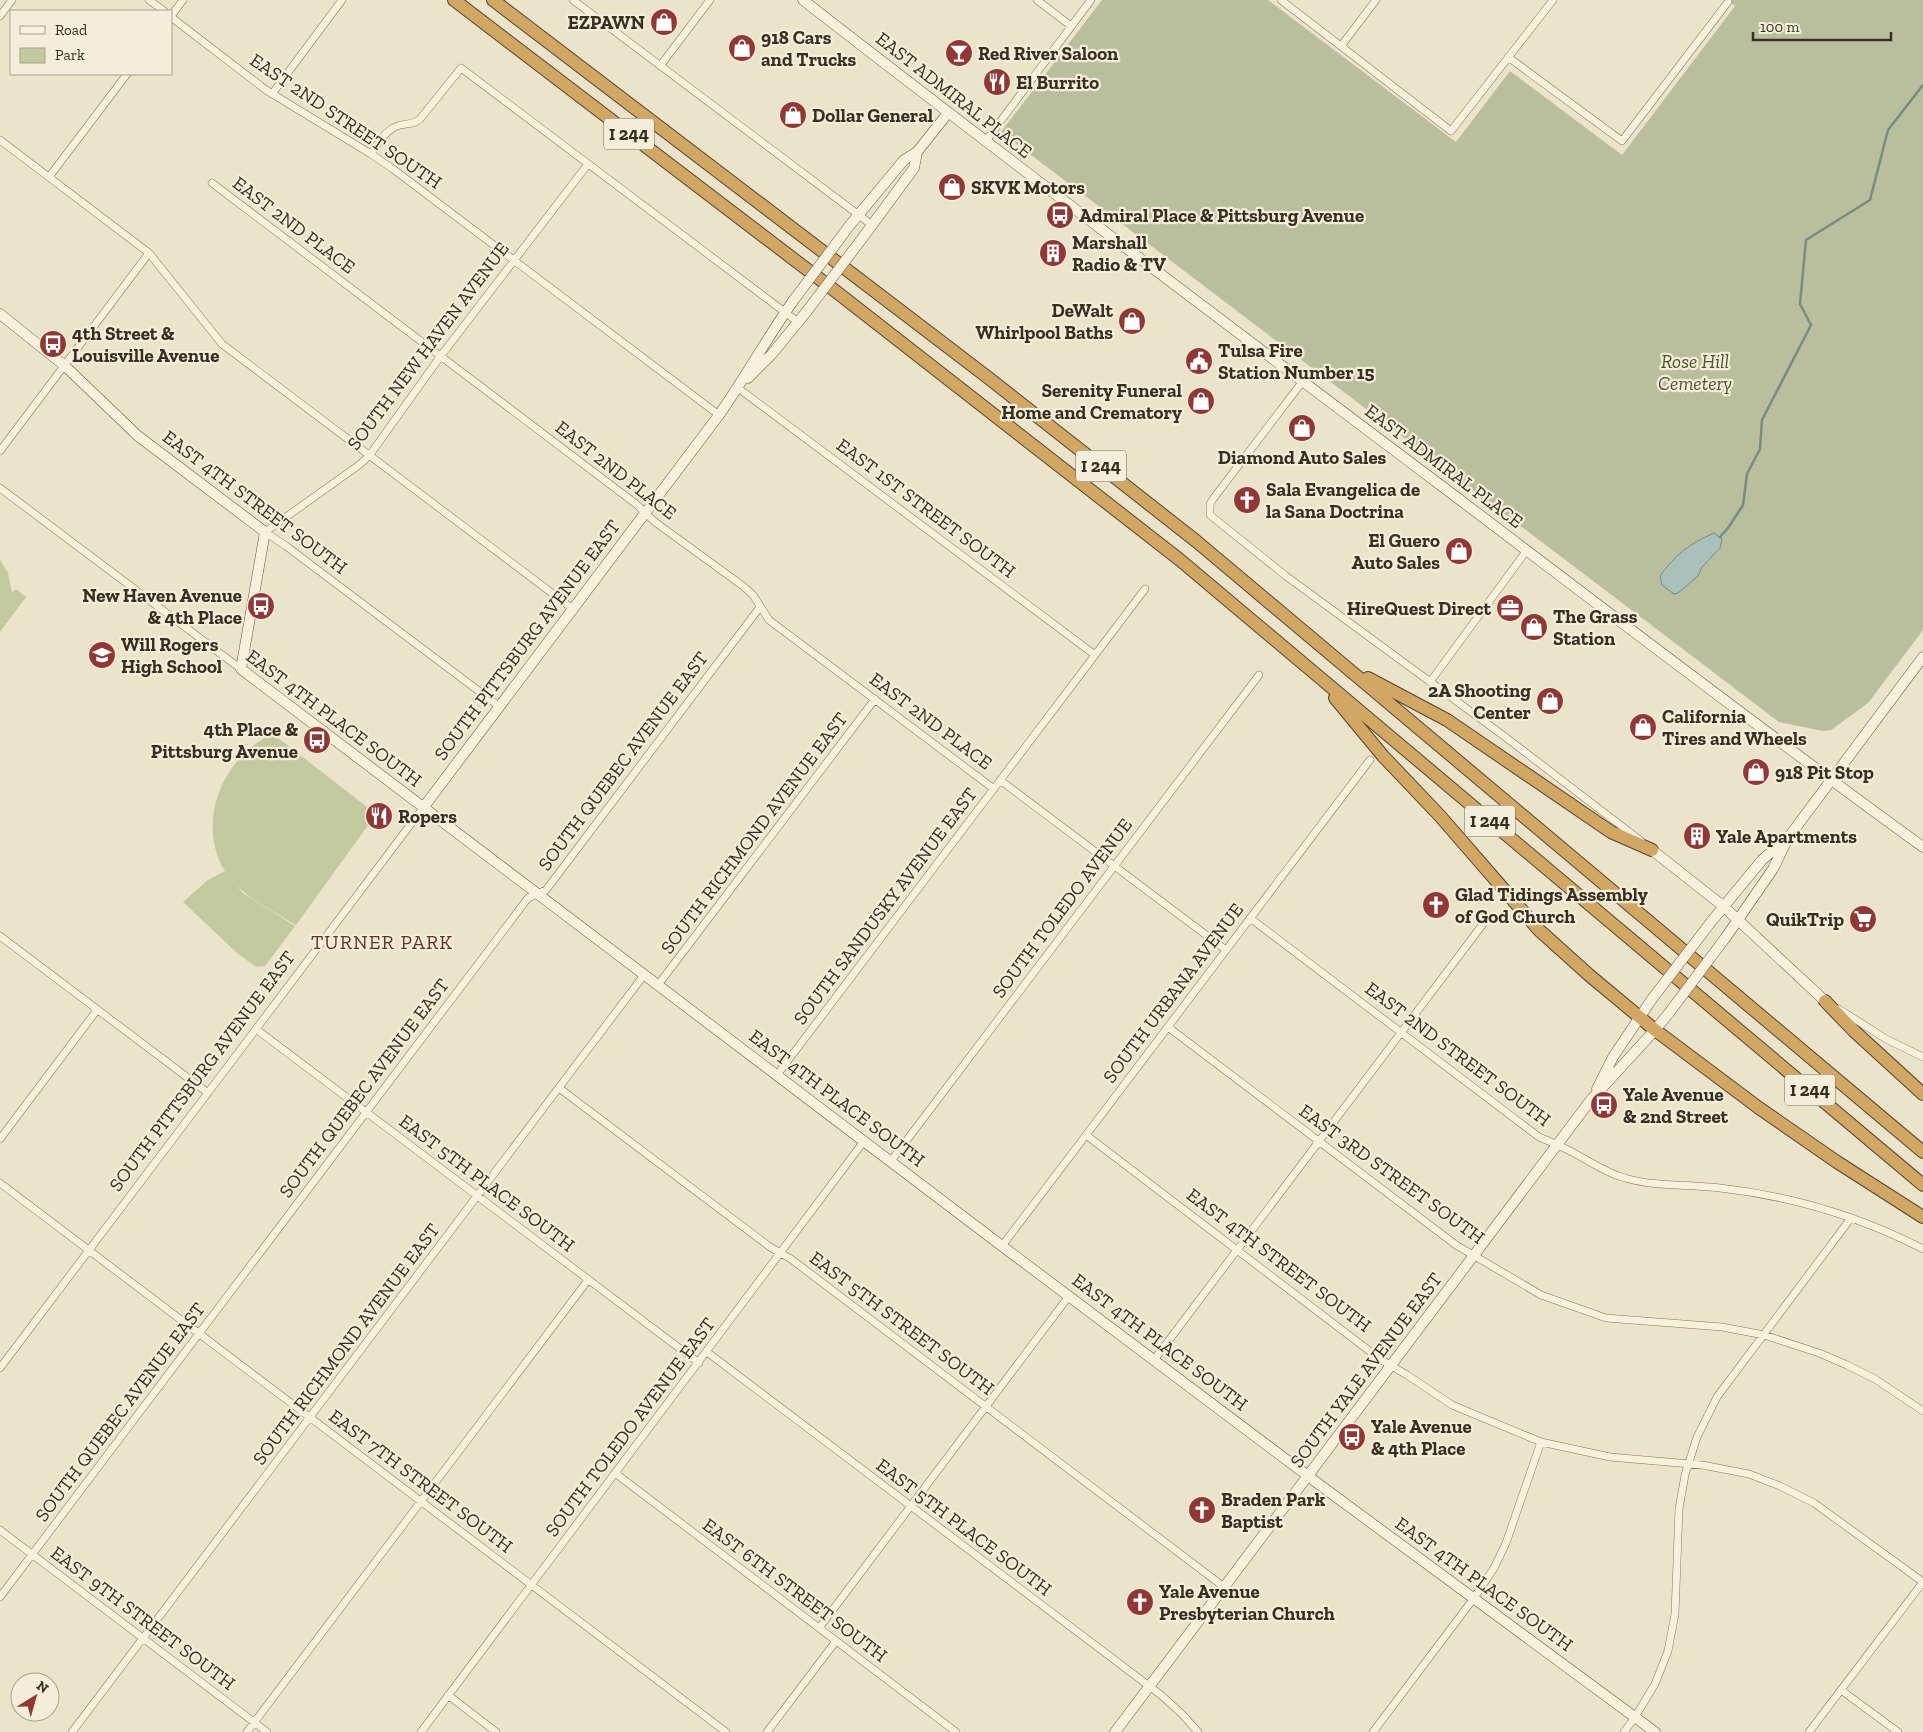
<svg xmlns="http://www.w3.org/2000/svg" width="1923" height="1732" viewBox="0 0 1923 1732" font-family="'Zilla Slab',serif">
<style>
.green{fill:#c2c99e}
.cemetery{fill:#b9bf9c}
.water{fill:#aac0bb;stroke:#718e88}
.lines{fill:none;stroke-linecap:round;stroke-linejoin:round}
.stream{stroke:#718e88;stroke-width:2.5}
.street-casing{stroke:#867660;stroke-width:8}
.secondary-casing{stroke:#685743;stroke-width:11}
.highway-casing{stroke:#543;stroke-width:14}
.street{stroke:#f6f0dd;stroke-width:7}
.secondary{stroke:#f6f0dd;stroke-width:10}
.highway{stroke:#d2a663;stroke-width:12}
.secondary-bridge-casing{stroke:#685743;stroke-width:11;stroke-linecap:butt}
.secondary-bridge{stroke:#f6f0dd;stroke-width:10}
.labels{text-anchor:middle;dominant-baseline:central;stroke-width:4.5;stroke-linejoin:round;paint-order:stroke}
.shield{fill:#f3edd9;stroke:#706759;stroke-width:1}
.shield-label{font-size:18px;font-weight:bold;fill:#382e22}
.poi-label{font-size:19px;font-weight:bold;fill:#382e22;stroke:#f3edd9;text-anchor:start}
.street-label{font-size:19px;fill:#382e22;stroke:#f3edd9}
.park-label{font-size:19px;font-style:italic;fill:#47532a;stroke:#f3edd9}
.neighbourhood-label{font-size:20px;letter-spacing:1px;fill:#613425;stroke:#f3edd9}
</style>
<rect width="100%" height="100%" fill="#ebe3ca"/>
<path class="green" d="M0,560L8,573L12,593L16,589L26,597L0,632Z
M273,734L367,807L369,824L296,925C270,909 237,894 222,866C197,817 225,755 273,734Z
M225,871L243,893L295,926L265,966L256,967L237,953L183,902L208,880Z"/>
<path class="cemetery" d="M1102,0H1268L1456,142L1510,71L1622,155L1735,6L1727,0H1923V630L1868,703L1831,730L1823,731L1779,722L1001,132Z"/>
<path class="water" d="M1714,533L1722,539L1720,548L1702,567L1698,576L1678,593L1674,594L1662,585L1660,576C1676,554 1689,544 1714,533Z"/>
<g class="lines">
<path class="stream" d="M1720,537L1728,528L1743,505L1747,474L1760,449L1762,420L1811,325L1800,304L1806,240L1870,200L1888,130L1923,85"/>
<g class="street-casing">
<path id="street" d="M149,0L164,11
M573,0L872,225
M1037,0L1071,26
M1281,0L1451,131L1553,0
M0,16L12,0
M171,16L183,0
M171,17L266,90L371,154L393,169L719,415
M1341,46L1376,0
M1508,57L1622,141L1728,2
M660,66L710,0
M272,94L342,0
M0,140L149,253L222,344L573,609
M985,142L1091,0
M371,154C379,142 386,129 400,125C408,124 414,124 420,119L461,68L798,322
M49,177L127,74
M212,183L636,504L655,522L743,586L753,595L769,620L994,789
M1303,381L1213,499L1210,504V515L1286,576L1504,736L1641,841
M738,388L1095,655
M0,451L149,253
M0,488L241,669
M1430,682L1527,550
M500,707L286,546L265,532L359,465L369,456L440,357L588,164
M1000,780L1226,950
M1250,918L1539,1137C1551,1142 1563,1147 1574,1153C1591,1162 1606,1173 1625,1178C1655,1187 1688,1184 1720,1188C1791,1196 1859,1216 1923,1249
M0,936L208,1093
M658,985L875,699
M1839,1009L1886,1039L1923,1057
M1168,1027L1456,1245L1541,1295L1606,1318L1722,1327L1764,1335L1819,1353L1847,1365L1875,1379L1923,1411
M256,1029L699,1363
M777,1075L1145,589
M559,1088L770,1247L791,1259L1224,1587
M1086,1135L1380,1359L1407,1375L1452,1405L1541,1442L1610,1457L1702,1465L1749,1474L1780,1486L1814,1503L1923,1582
M0,1139L97,1010
M891,1161L1259,675
M0,1183L726,1732
M1002,1246L1370,760
M707,1352L1161,1695L1182,1714L1198,1732
M1154,1360L1486,920
M0,1368L423,808
M615,1473L956,1732
M0,1530L267,1732
M0,1597L528,898L546,890L760,607
M819,1628L1069,1296
M1841,1690L1898,1732
M448,1695L496,1732
M72,1732L644,975
M247,1732L588,1280
M421,1732L864,1141
M767,1732L836,1641
M1373,1732L1474,1598L1494,1568L1506,1543L1541,1442
M1624,1732L1635,1717L1655,1684L1668,1651L1675,1614L1679,1509L1685,1475L1697,1437L1717,1397L1851,1218
M1809,1732L1923,1582"/>
</g>
<g class="secondary-casing">
<path id="secondary" d="M803,0C1015,165 1229,326 1443,487C1603,608 1761,730 1923,847
M850,225L904,160L917,152L948,113
M864,236L914,168L917,152
M0,314L65,366L138,436L265,532L241,669L1002,1246L1324,1488L1655,1732
M748,378L772,354L807,311
M423,808L719,415C745,378 767,338 793,301
M1652,850L1723,906L1825,1001
M1711,922L1762,860L1784,841
M1726,937L1773,869L1788,838L1923,657
M1597,1089L1613,1057L1652,999
M1115,1732L1590,1101L1655,1030L1669,1013"/>
</g>
<g class="highway-casing">
<path id="highway" d="M454,0L834,290L1180,560L1923,1185
M493,0L986,376L1196,541L1923,1152
M1368,678L1447,720L1611,832L1652,850
M1335,698L1383,756L1440,816L1539,930L1589,975L1655,1030L1759,1108L1837,1162L1923,1217
M1825,1001L1854,1031L1923,1094"/>
</g>
<use href="#street" class="street"/>
<use href="#secondary" class="secondary"/>
<use href="#highway" class="highway"/>
<g class="secondary-bridge-casing">
<path id="secondary-bridge" d="M793,301L850,225
M807,311L864,236
M1652,999L1711,922
M1669,1013L1726,937"/>
</g>
<use href="#secondary-bridge" class="secondary-bridge"/>
</g>
<defs>
<g id="shop-disc" transform="scale(1.4375)"><circle r="9.5" fill="#903835" stroke="#f3edd9"/><path d="M-5-2.5h2.3a2.7 3.5 0 0 1 5.4 0H5L5.5 6h-11ZM-1.5-2.5h3a1.5 2.3 0 0 0-3 0Z" fill="#fff"/></g>
<g id="bar-disc" transform="scale(1.4375)"><circle r="9.5" fill="#903835" stroke="#f3edd9"/><path d="M-6-5H6L.8 .8V4.5H3.5V6h-7V4.5H-.8V.8Z" fill="#fff"/></g>
<g id="restaurant-disc" transform="scale(1.4375)"><circle r="9.5" fill="#903835" stroke="#f3edd9"/><path d="M-5-6h1v4h1v-4h1v4h1v-4h1v5L-1.5 .5V6h-2V.5L-5-1ZM5-6V6H3V1.5H1.5Q1.5-4 5-6Z" fill="#fff"/></g>
<g id="bus-disc" transform="scale(1.4375)"><circle r="9.5" fill="#903835" stroke="#f3edd9"/><path d="M-5-6H5V4H4V6H2V4H-2V6H-4V4H-5ZM-3.5-4V0h7V-4ZM-3.5 1.2v1.5H-2V1.2ZM2 1.2v1.5H3.5V1.2Z" fill="#fff"/></g>
<g id="building-disc" transform="scale(1.4375)"><circle r="9.5" fill="#903835" stroke="#f3edd9"/><path d="M-4-6H4V6H1V3H-1V6H-4ZM-2.5-4.3h1.7v1.8h-1.7ZM.8-4.3h1.7v1.8H.8ZM-2.5-1h1.7V.8h-1.7ZM.8-1h1.7V.8H.8Z" fill="#fff"/></g>
<g id="civic-disc" transform="scale(1.4375)"><circle r="9.5" fill="#903835" stroke="#f3edd9"/><path d="M-.6-6.5H3V-4.5H.6V-3L4-1V1h2V6H-6V1h2V-1L-.6-3ZM-1.2 2.5V6h2.4V2.5Z" fill="#fff"/></g>
<g id="church-disc" transform="scale(1.4375)"><circle r="9.5" fill="#903835" stroke="#f3edd9"/><path d="M-1.2-6h2.4v3.5h3.3v2.4h-3.3V6h-2.4V-.1h-3.3v-2.4h3.3Z" fill="#fff"/></g>
<g id="office-disc" transform="scale(1.4375)"><circle r="9.5" fill="#903835" stroke="#f3edd9"/><path d="M-6-3h4V-5.5h4V-3h4V5H-6ZM-1-4.5V-3h2v-1.5ZM-6 0V1H6V0Z" fill="#fff"/></g>
<g id="school-disc" transform="scale(1.4375)"><circle r="9.5" fill="#903835" stroke="#f3edd9"/><path d="M0-5L7-2L0 1L-7-2ZM-4 1L0 2.5L4 1V4Q0 6-4 4Z" fill="#fff"/></g>
<g id="supermarket-disc" transform="scale(1.4375)"><circle r="9.5" fill="#903835" stroke="#f3edd9"/><path d="M-6-5.5h2.5l.6 2H6L4.5 2H-2.5L-4.4-4H-6ZM-1.5 3.2a1.3 1.3 0 1 0 .1 0ZM3 3.2a1.3 1.3 0 1 0 .1 0Z" fill="#fff"/></g>
</defs>
<g fill-rule="evenodd">
<use href="#shop-disc" x="664" y="22"/>
<use href="#shop-disc" x="742" y="48"/>
<use href="#bar-disc" x="959" y="53"/>
<use href="#restaurant-disc" x="997" y="82"/>
<use href="#shop-disc" x="793" y="115"/>
<use href="#shop-disc" x="952" y="187"/>
<use href="#bus-disc" x="1060" y="215"/>
<use href="#building-disc" x="1053" y="253"/>
<use href="#shop-disc" x="1132" y="321"/>
<use href="#bus-disc" x="53" y="344"/>
<use href="#civic-disc" x="1199" y="361"/>
<use href="#shop-disc" x="1201" y="401"/>
<use href="#shop-disc" x="1302" y="428"/>
<use href="#church-disc" x="1247" y="500"/>
<use href="#shop-disc" x="1459" y="551"/>
<use href="#bus-disc" x="261" y="606"/>
<use href="#office-disc" x="1510" y="608"/>
<use href="#shop-disc" x="1534" y="627"/>
<use href="#school-disc" x="102" y="655"/>
<use href="#shop-disc" x="1550" y="701"/>
<use href="#shop-disc" x="1643" y="727"/>
<use href="#bus-disc" x="317" y="740"/>
<use href="#shop-disc" x="1756" y="772"/>
<use href="#restaurant-disc" x="379" y="816"/>
<use href="#building-disc" x="1697" y="836"/>
<use href="#church-disc" x="1436" y="905"/>
<use href="#supermarket-disc" x="1863" y="919"/>
<use href="#bus-disc" x="1604" y="1105"/>
<use href="#bus-disc" x="1352" y="1437"/>
<use href="#church-disc" x="1202" y="1510"/>
<use href="#church-disc" x="1140" y="1602"/>
</g>
<g class="labels">
<g class="shield">
<rect x="604" y="118.5" width="50" height="31" rx="4"/>
<rect x="1076" y="450.5" width="50" height="31" rx="4"/>
<rect x="1465" y="805.5" width="50" height="31" rx="4"/>
<rect x="1785" y="1074.5" width="50" height="31" rx="4"/>
</g>
<g class="shield-label">
<text x="629" y="134">I 244</text>
<text x="1101" y="466">I 244</text>
<text x="1490" y="821">I 244</text>
<text x="1810" y="1090">I 244</text>
</g>
<g class="poi-label">
<text x="645" y="22" text-anchor="end">EZPAWN</text>
<text x="761" y="37">918 Cars<tspan x="761" dy="22">and Trucks</tspan></text>
<text x="978" y="53">Red River Saloon</text>
<text x="1016" y="82">El Burrito</text>
<text x="812" y="115">Dollar General</text>
<text x="971" y="187">SKVK Motors</text>
<text x="1079" y="215">Admiral Place &amp; Pittsburg Avenue</text>
<text x="1072" y="242">Marshall<tspan x="1072" dy="22">Radio &amp; TV</tspan></text>
<text x="1113" y="310" text-anchor="end">DeWalt<tspan x="1113" dy="22">Whirlpool Baths</tspan></text>
<text x="72" y="333">4th Street &amp;<tspan x="72" dy="22">Louisville Avenue</tspan></text>
<text x="1218" y="350">Tulsa Fire<tspan x="1218" dy="22">Station Number 15</tspan></text>
<text x="1182" y="390" text-anchor="end">Serenity Funeral<tspan x="1182" dy="22">Home and Crematory</tspan></text>
<text x="1302" y="457" text-anchor="middle">Diamond Auto Sales</text>
<text x="1266" y="489">Sala Evangelica de<tspan x="1266" dy="22">la Sana Doctrina</tspan></text>
<text x="1440" y="540" text-anchor="end">El Guero<tspan x="1440" dy="22">Auto Sales</tspan></text>
<text x="242" y="595" text-anchor="end">New Haven Avenue<tspan x="242" dy="22">&amp; 4th Place</tspan></text>
<text x="1491" y="608" text-anchor="end">HireQuest Direct</text>
<text x="1553" y="616">The Grass<tspan x="1553" dy="22">Station</tspan></text>
<text x="121" y="644">Will Rogers<tspan x="121" dy="22">High School</tspan></text>
<text x="1531" y="690" text-anchor="end">2A Shooting<tspan x="1531" dy="22">Center</tspan></text>
<text x="1662" y="716">California<tspan x="1662" dy="22">Tires and Wheels</tspan></text>
<text x="298" y="729" text-anchor="end">4th Place &amp;<tspan x="298" dy="22">Pittsburg Avenue</tspan></text>
<text x="1775" y="772">918 Pit Stop</text>
<text x="398" y="816">Ropers</text>
<text x="1716" y="836">Yale Apartments</text>
<text x="1455" y="894">Glad Tidings Assembly<tspan x="1455" dy="22">of God Church</tspan></text>
<text x="1844" y="919" text-anchor="end">QuikTrip</text>
<text x="1623" y="1094">Yale Avenue<tspan x="1623" dy="22">&amp; 2nd Street</tspan></text>
<text x="1371" y="1426">Yale Avenue<tspan x="1371" dy="22">&amp; 4th Place</tspan></text>
<text x="1221" y="1499">Braden Park<tspan x="1221" dy="22">Baptist</tspan></text>
<text x="1159" y="1591">Yale Avenue<tspan x="1159" dy="22">Presbyterian Church</tspan></text>
</g>
<g class="street-label">
<text transform="translate(954 95) rotate(38)">EAST ADMIRAL PLACE</text>
<text transform="translate(346 121) rotate(34)">EAST 2ND STREET SOUTH</text>
<text transform="translate(294 225) rotate(37)">EAST 2ND PLACE</text>
<text transform="translate(428 346) rotate(-53)">SOUTH NEW HAVEN AVENUE</text>
<text transform="translate(1444 466) rotate(37)">EAST ADMIRAL PLACE</text>
<text transform="translate(616 470) rotate(38)">EAST 2ND PLACE</text>
<text transform="translate(255 502) rotate(37)">EAST 4TH STREET SOUTH</text>
<text transform="translate(926 508) rotate(37)">EAST 1ST STREET SOUTH</text>
<text transform="translate(527 640) rotate(-53)">SOUTH PITTSBURG AVENUE EAST</text>
<text transform="translate(334 718) rotate(37)">EAST 4TH PLACE SOUTH</text>
<text transform="translate(931 721) rotate(37)">EAST 2ND PLACE</text>
<text transform="translate(623 761) rotate(-53)">SOUTH QUEBEC AVENUE EAST</text>
<text transform="translate(754 833) rotate(-53)">SOUTH RICHMOND AVENUE EAST</text>
<text transform="translate(885 906) rotate(-53)">SOUTH SANDUSKY AVENUE EAST</text>
<text transform="translate(1062 908) rotate(-53)">SOUTH TOLEDO AVENUE</text>
<text transform="translate(1173 993) rotate(-53)">SOUTH URBANA AVENUE</text>
<text transform="translate(1458 1054) rotate(37)">EAST 2ND STREET SOUTH</text>
<text transform="translate(202 1071) rotate(-53)">SOUTH PITTSBURG AVENUE EAST</text>
<text transform="translate(364 1088) rotate(-53)">SOUTH QUEBEC AVENUE EAST</text>
<text transform="translate(837 1098) rotate(37)">EAST 4TH PLACE SOUTH</text>
<text transform="translate(1392 1174) rotate(36)">EAST 3RD STREET SOUTH</text>
<text transform="translate(487 1183) rotate(37)">EAST 5TH PLACE SOUTH</text>
<text transform="translate(1279 1260) rotate(37)">EAST 4TH STREET SOUTH</text>
<text transform="translate(902 1323) rotate(37)">EAST 5TH STREET SOUTH</text>
<text transform="translate(1160 1342) rotate(37)">EAST 4TH PLACE SOUTH</text>
<text transform="translate(346 1344) rotate(-53)">SOUTH RICHMOND AVENUE EAST</text>
<text transform="translate(1366 1370) rotate(-53)">SOUTH YALE AVENUE EAST</text>
<text transform="translate(120 1412) rotate(-53)">SOUTH QUEBEC AVENUE EAST</text>
<text transform="translate(630 1427) rotate(-53)">SOUTH TOLEDO AVENUE EAST</text>
<text transform="translate(421 1481) rotate(37)">EAST 7TH STREET SOUTH</text>
<text transform="translate(964 1527) rotate(37)">EAST 5TH PLACE SOUTH</text>
<text transform="translate(1484 1584) rotate(36)">EAST 4TH PLACE SOUTH</text>
<text transform="translate(795 1590) rotate(37)">EAST 6TH STREET SOUTH</text>
<text transform="translate(143 1618) rotate(37)">EAST 9TH STREET SOUTH</text>
</g>
<g class="park-label">
<text x="1695" y="361">Rose Hill<tspan x="1695" dy="22">Cemetery</tspan></text>
</g>
<g class="neighbourhood-label">
<text x="382" y="942">TURNER PARK</text>
</g>
</g>
<rect x="10" y="10" width="162" height="65" fill="#f3edd9" stroke="#a8a190"/>
<rect x="20" y="26" width="25" height="8" fill="#f6f0dd" stroke="#a8a190"/>
<text x="55" y="35" font-size="15" fill="#382e22">Road</text>
<rect x="20" y="48" width="25" height="15" fill="#c2c99e" stroke="#a8a190"/>
<text x="55" y="60" font-size="15" fill="#382e22">Park</text>
<g transform="translate(35 1697) rotate(37)"><circle r="24" fill="#f3edd9" stroke="#a8a190"/>
<path d="M0-4L9 19L0 12L-9 19Z" fill="#903835"/>
<text y="-8" font-size="14" font-weight="bold" text-anchor="middle" fill="#382e22">N</text>
</g>
<path d="M1753 32v8h138v-8" fill="none" stroke="#382e22" stroke-width="2.5"/>
<text x="1760" y="32" font-size="15" fill="#382e22" stroke="#f3edd9" stroke-width="4" paint-order="stroke">100 m</text>
</svg>
